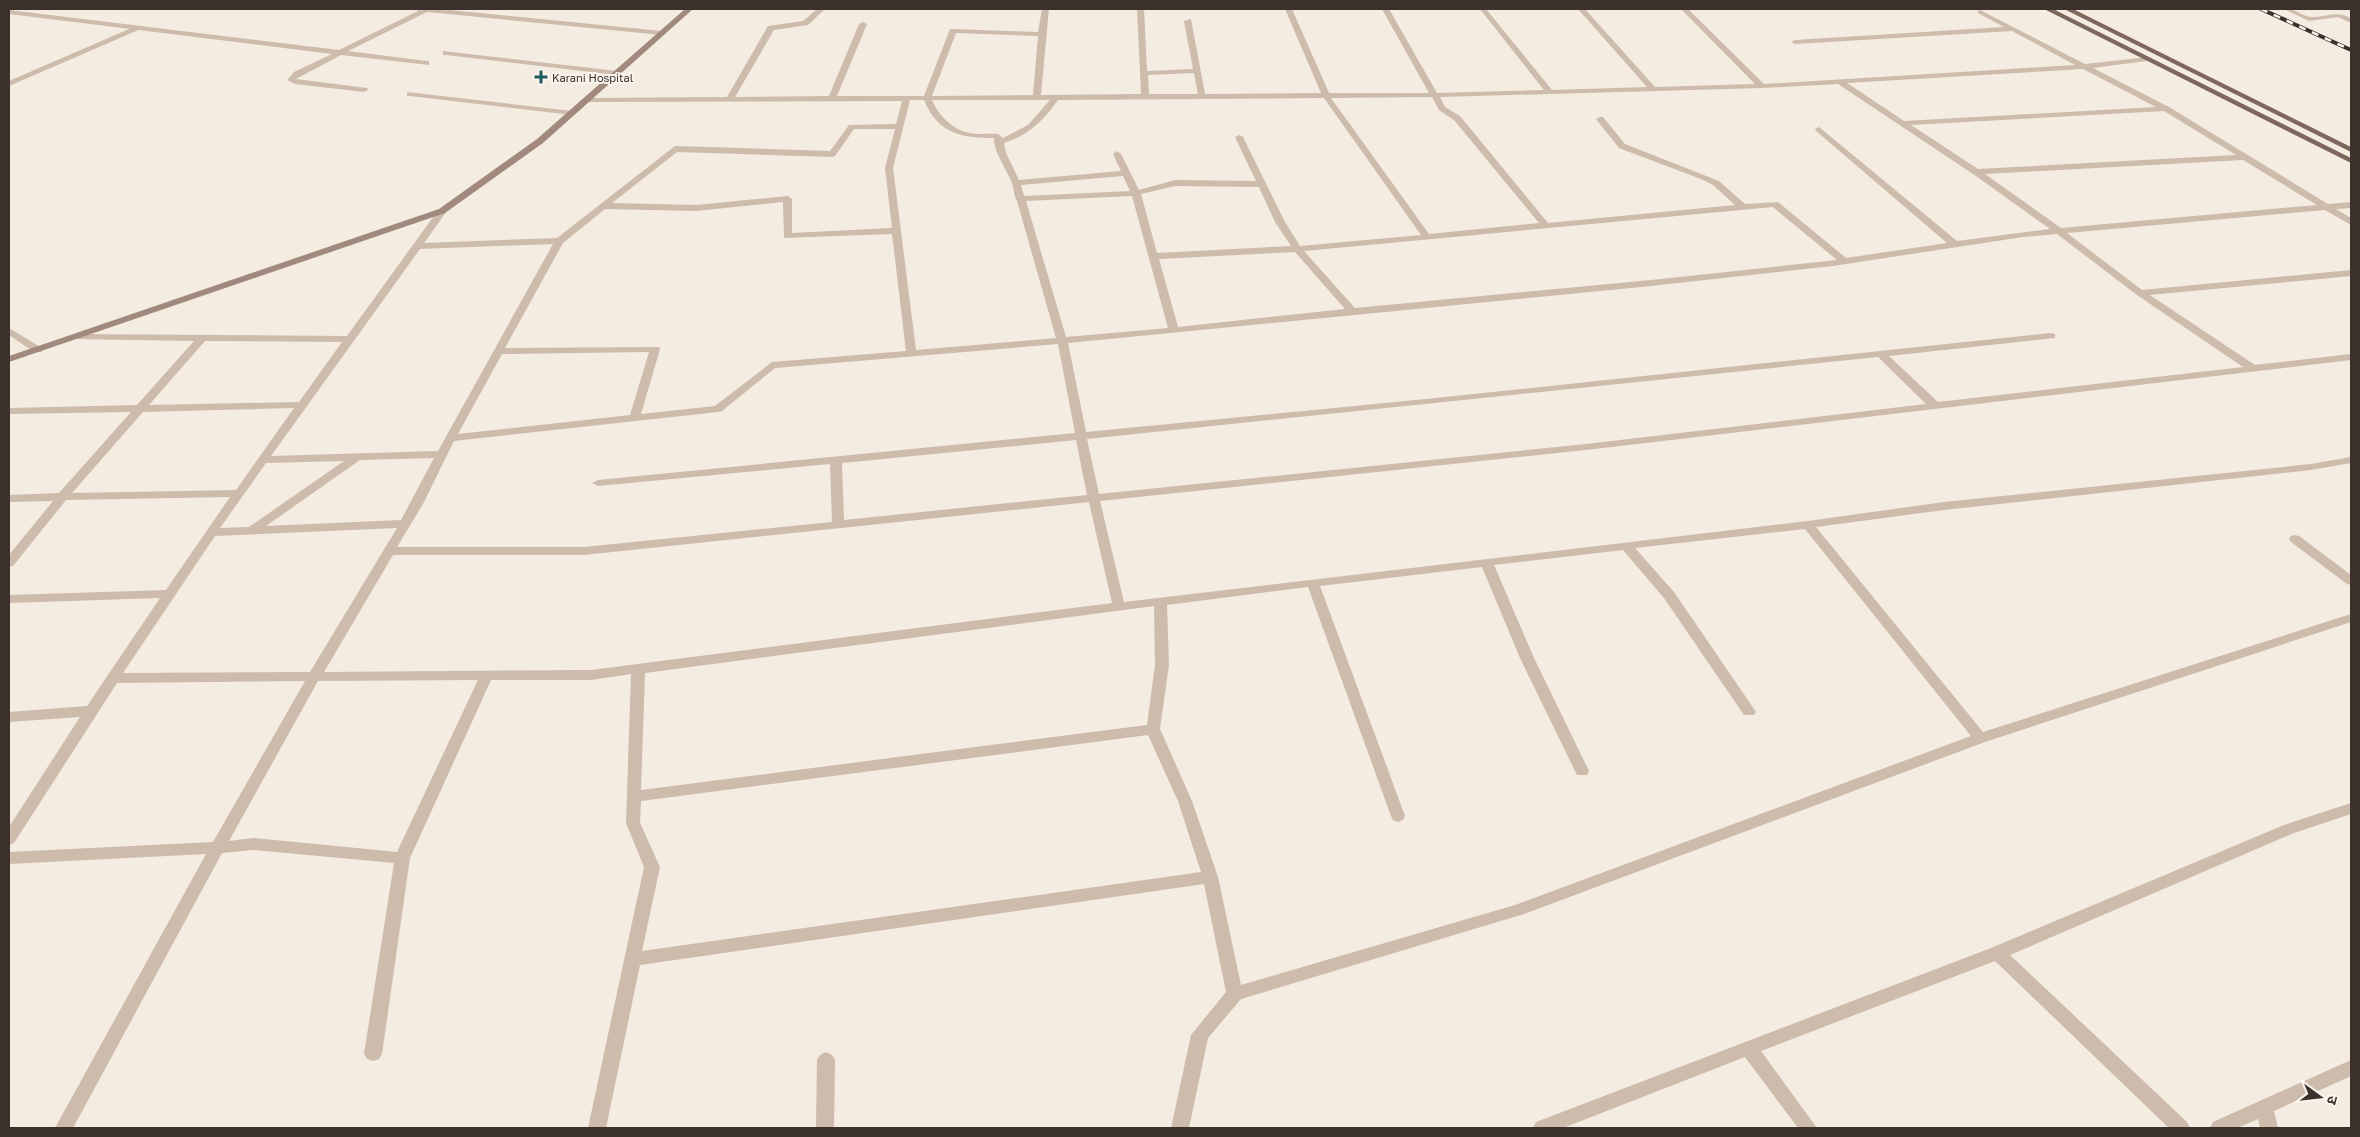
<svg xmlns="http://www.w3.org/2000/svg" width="2360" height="1137" viewBox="0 0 2360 1137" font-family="'Golos Text','Noto Sans Devanagari',sans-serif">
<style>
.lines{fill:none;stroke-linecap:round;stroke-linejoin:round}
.lane{fill:#cdbbac;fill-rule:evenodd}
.street{fill:#cdbbac;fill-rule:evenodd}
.secondary{fill:#a18a7d;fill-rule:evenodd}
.primary{fill:#7d675c;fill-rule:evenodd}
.rail-casing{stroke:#3b302b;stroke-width:4}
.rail{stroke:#fbf5ee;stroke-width:2.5;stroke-dasharray:7;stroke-linecap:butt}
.poi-dot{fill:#1f5a5e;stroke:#fbf5ee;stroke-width:2}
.labels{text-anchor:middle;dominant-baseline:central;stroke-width:4;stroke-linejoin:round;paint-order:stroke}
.far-poi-label{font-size:11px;fill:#3b302b;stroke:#fbf5ee;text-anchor:start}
</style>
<rect width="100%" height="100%" fill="#f4ebe1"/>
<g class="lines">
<path class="lane" d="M136,26L143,28L9,86V81Z"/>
<path class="street" d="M417,9H439L662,31L666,33L662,35L427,12L348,51L426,61H429V65L341,55L296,79L367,88L368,90L364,92L295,84L287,80L294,72L332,54L9,14V10L339,50L418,11Z
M817,9H825L808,25L774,30L735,97L829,96L859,24L863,22L867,24L837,96H924L950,29L1038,32L1042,9H1049L1041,95L1141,94L1137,9H1144L1147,71L1193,69L1184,21L1191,19L1205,94L1321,93L1285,9H1292L1329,93H1429L1382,9H1389L1437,93L1544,90L1480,9H1486L1552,90L1647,87L1578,9H1585L1655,87L1755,84L1681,9H1688L1764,84L2075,65L2012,31L1795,44L1791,42L1795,40L2004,27L1978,13V11L1980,10L2085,64L2149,57V61H2146L2093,68L2169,107L2328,204L2351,202V208L2336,209L2351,218V225L2325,210L2067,233L2142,290L2351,270V276L2150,295L2255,365L2351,354V360L1586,450L1100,501L1124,602L1808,521L1944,502L2311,464L2351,457V463L2311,470L1944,510L1816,527L1983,732L2351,614V622L1985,742L1524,914L1241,999L1208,1038L1189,1128H1171L1191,1035L1226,992L1204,884L640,965L606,1128H588L644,867L626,823L631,674L591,680H491L410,858L382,1054L379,1059L373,1061L367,1059L364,1054L394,863L253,850L222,853L73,1128H55L206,854L9,864V852L213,842L305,681L117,683L14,843L9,845V827L80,717L9,722V712L87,706L160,598L9,603V595L166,590L230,497L66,500L13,566L9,567V555L53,501L9,502V495L59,493L131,412L9,414V408L137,405L194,341L71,339L70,337L75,334L347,336L439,209L447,211L424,243L557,238L675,146L830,151L849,125L896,124L902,101L587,102L583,100L587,98L727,97L768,26L803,21ZM956,33L1038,36L1033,95L932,96ZM2083,69L2156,107L1904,121L1847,83ZM1194,73L1198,94H1149L1148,75ZM1838,84L1973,174L2050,229L1957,241L1819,127L1815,129L1816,131L1947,243L1846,258L1778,202L1745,204L1719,181L1625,144L1603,117H1600L1596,119L1619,148L1701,179L1713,185L1735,205L1548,223L1460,116L1445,107L1440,97L1762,88ZM1432,97L1439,110L1454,120L1539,223L1429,234L1331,98ZM1324,98L1421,235L1300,246L1285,222L1243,137L1239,135L1235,137L1256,181L1175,180L1139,190L1121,154L1117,151L1113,154L1121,171L1019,180L1006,153L1004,143C1029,135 1043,121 1058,100ZM910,100H924C938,134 962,138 994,138C993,151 1007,170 1012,183C1014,189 1014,197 1017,201L1056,338L916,350L893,168ZM932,100H1050L1028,125L1003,138L998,134C989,133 979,135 970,133C954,131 938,115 932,100ZM2164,111L2236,155L1978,169L1911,125ZM854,129H895L885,168L892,228L792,233V199L788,196L696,205L612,203L677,152L832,157L835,156ZM2243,160L2317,205L2061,228L1985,174ZM1123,176L1130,191L1024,196L1021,185ZM1175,186L1259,187L1275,222L1291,246L1157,253L1141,194ZM1132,196L1168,328L1066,337L1026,201ZM783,202L784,238L892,234L906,351L772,362L715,406L641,414L660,349L659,347L505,348L563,243L605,209L696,211ZM1773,207L1837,260L1651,280L1355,308L1304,251ZM2057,234L2137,295L2243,367L1938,402L1889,356L2055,338V334L2051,333L1426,399L1086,432L1068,343L1651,286L1833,266L2023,237ZM553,244L438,451L271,456L420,249ZM1295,252L1345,309L1178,327L1159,259ZM205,341L342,342L299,402L149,405ZM1058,344L1075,433L598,480L592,483L598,486L830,464L832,522L584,547H397L423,504L454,441L718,412L722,411L775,368ZM649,352L630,415L458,434L502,354ZM1878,357L1926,404L1586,444L1099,494L1087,439ZM294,408L236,490L72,493L143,412ZM1076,440L1087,495L844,520L842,463ZM434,458L401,520L266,526L360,460ZM344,461L249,527L220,528L266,463ZM1089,502L1112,603L591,670L324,672L393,555H584ZM397,528L310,672L123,673L215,536ZM1805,529L1971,736L1515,905L1241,985L1218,877L1192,801L1160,729L1169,665L1167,605L1308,587L1391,816L1393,820L1398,822L1403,820L1405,816L1320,586L1482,567L1520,658L1575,771L1577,775H1587L1589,771L1534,658L1494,565L1623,550L1664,598L1744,715H1754L1756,712L1754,709L1674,592L1635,548ZM1154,606L1155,665L1147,725L641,790L645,673ZM478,680L397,852L253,838L229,841L318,681ZM1148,735L1178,801L1201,872L642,951L660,867L640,823L641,801Z
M2284,9C2295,8 2302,16 2311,17C2328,17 2334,10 2351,18V23L2338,17L2309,21Z
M443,51L617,71L621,73L617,75L446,55H443Z
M407,92L572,111L576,113L572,115L410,96H407Z
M9,328L42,348V352H34L9,335Z
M2295,535L2299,536L2351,575V585L2347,584L2291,542L2289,539L2291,536Z
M2351,803V814L2294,833L2010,955L2187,1122L2190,1128H2169L1995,961L1761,1051L1817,1128H1798L1745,1057L1563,1128H1533L1536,1122L1991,948L2284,825Z
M826,1052L832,1055L835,1060L834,1128H816L817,1060L820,1055Z
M2351,1060V1076L2274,1111L2278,1128H2260L2258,1119L2237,1128H2210L2213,1122Z"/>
<path class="secondary" d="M685,9H693L543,143L445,213L9,362V356L439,209L537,139Z"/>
<path class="primary" d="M2044,9H2053L2351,158V163Z
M2064,9H2073L2351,147V152Z"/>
<g class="rail-casing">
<path id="rail" d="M2261,9L2351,50"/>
</g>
<use href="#rail" class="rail"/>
</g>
<path class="poi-dot" d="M538.5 69.5h5v5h5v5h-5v5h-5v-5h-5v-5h5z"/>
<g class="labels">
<g class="far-poi-label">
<text x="552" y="77">Karani Hospital</text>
</g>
</g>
<rect width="2360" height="1137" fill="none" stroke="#3b302b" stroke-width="20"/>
<g transform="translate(2320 1097) rotate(105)" stroke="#fbf5ee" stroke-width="4" paint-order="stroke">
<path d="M0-4L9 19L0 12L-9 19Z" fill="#3b302b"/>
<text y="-8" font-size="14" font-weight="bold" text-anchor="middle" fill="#3b302b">उ</text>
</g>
</svg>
